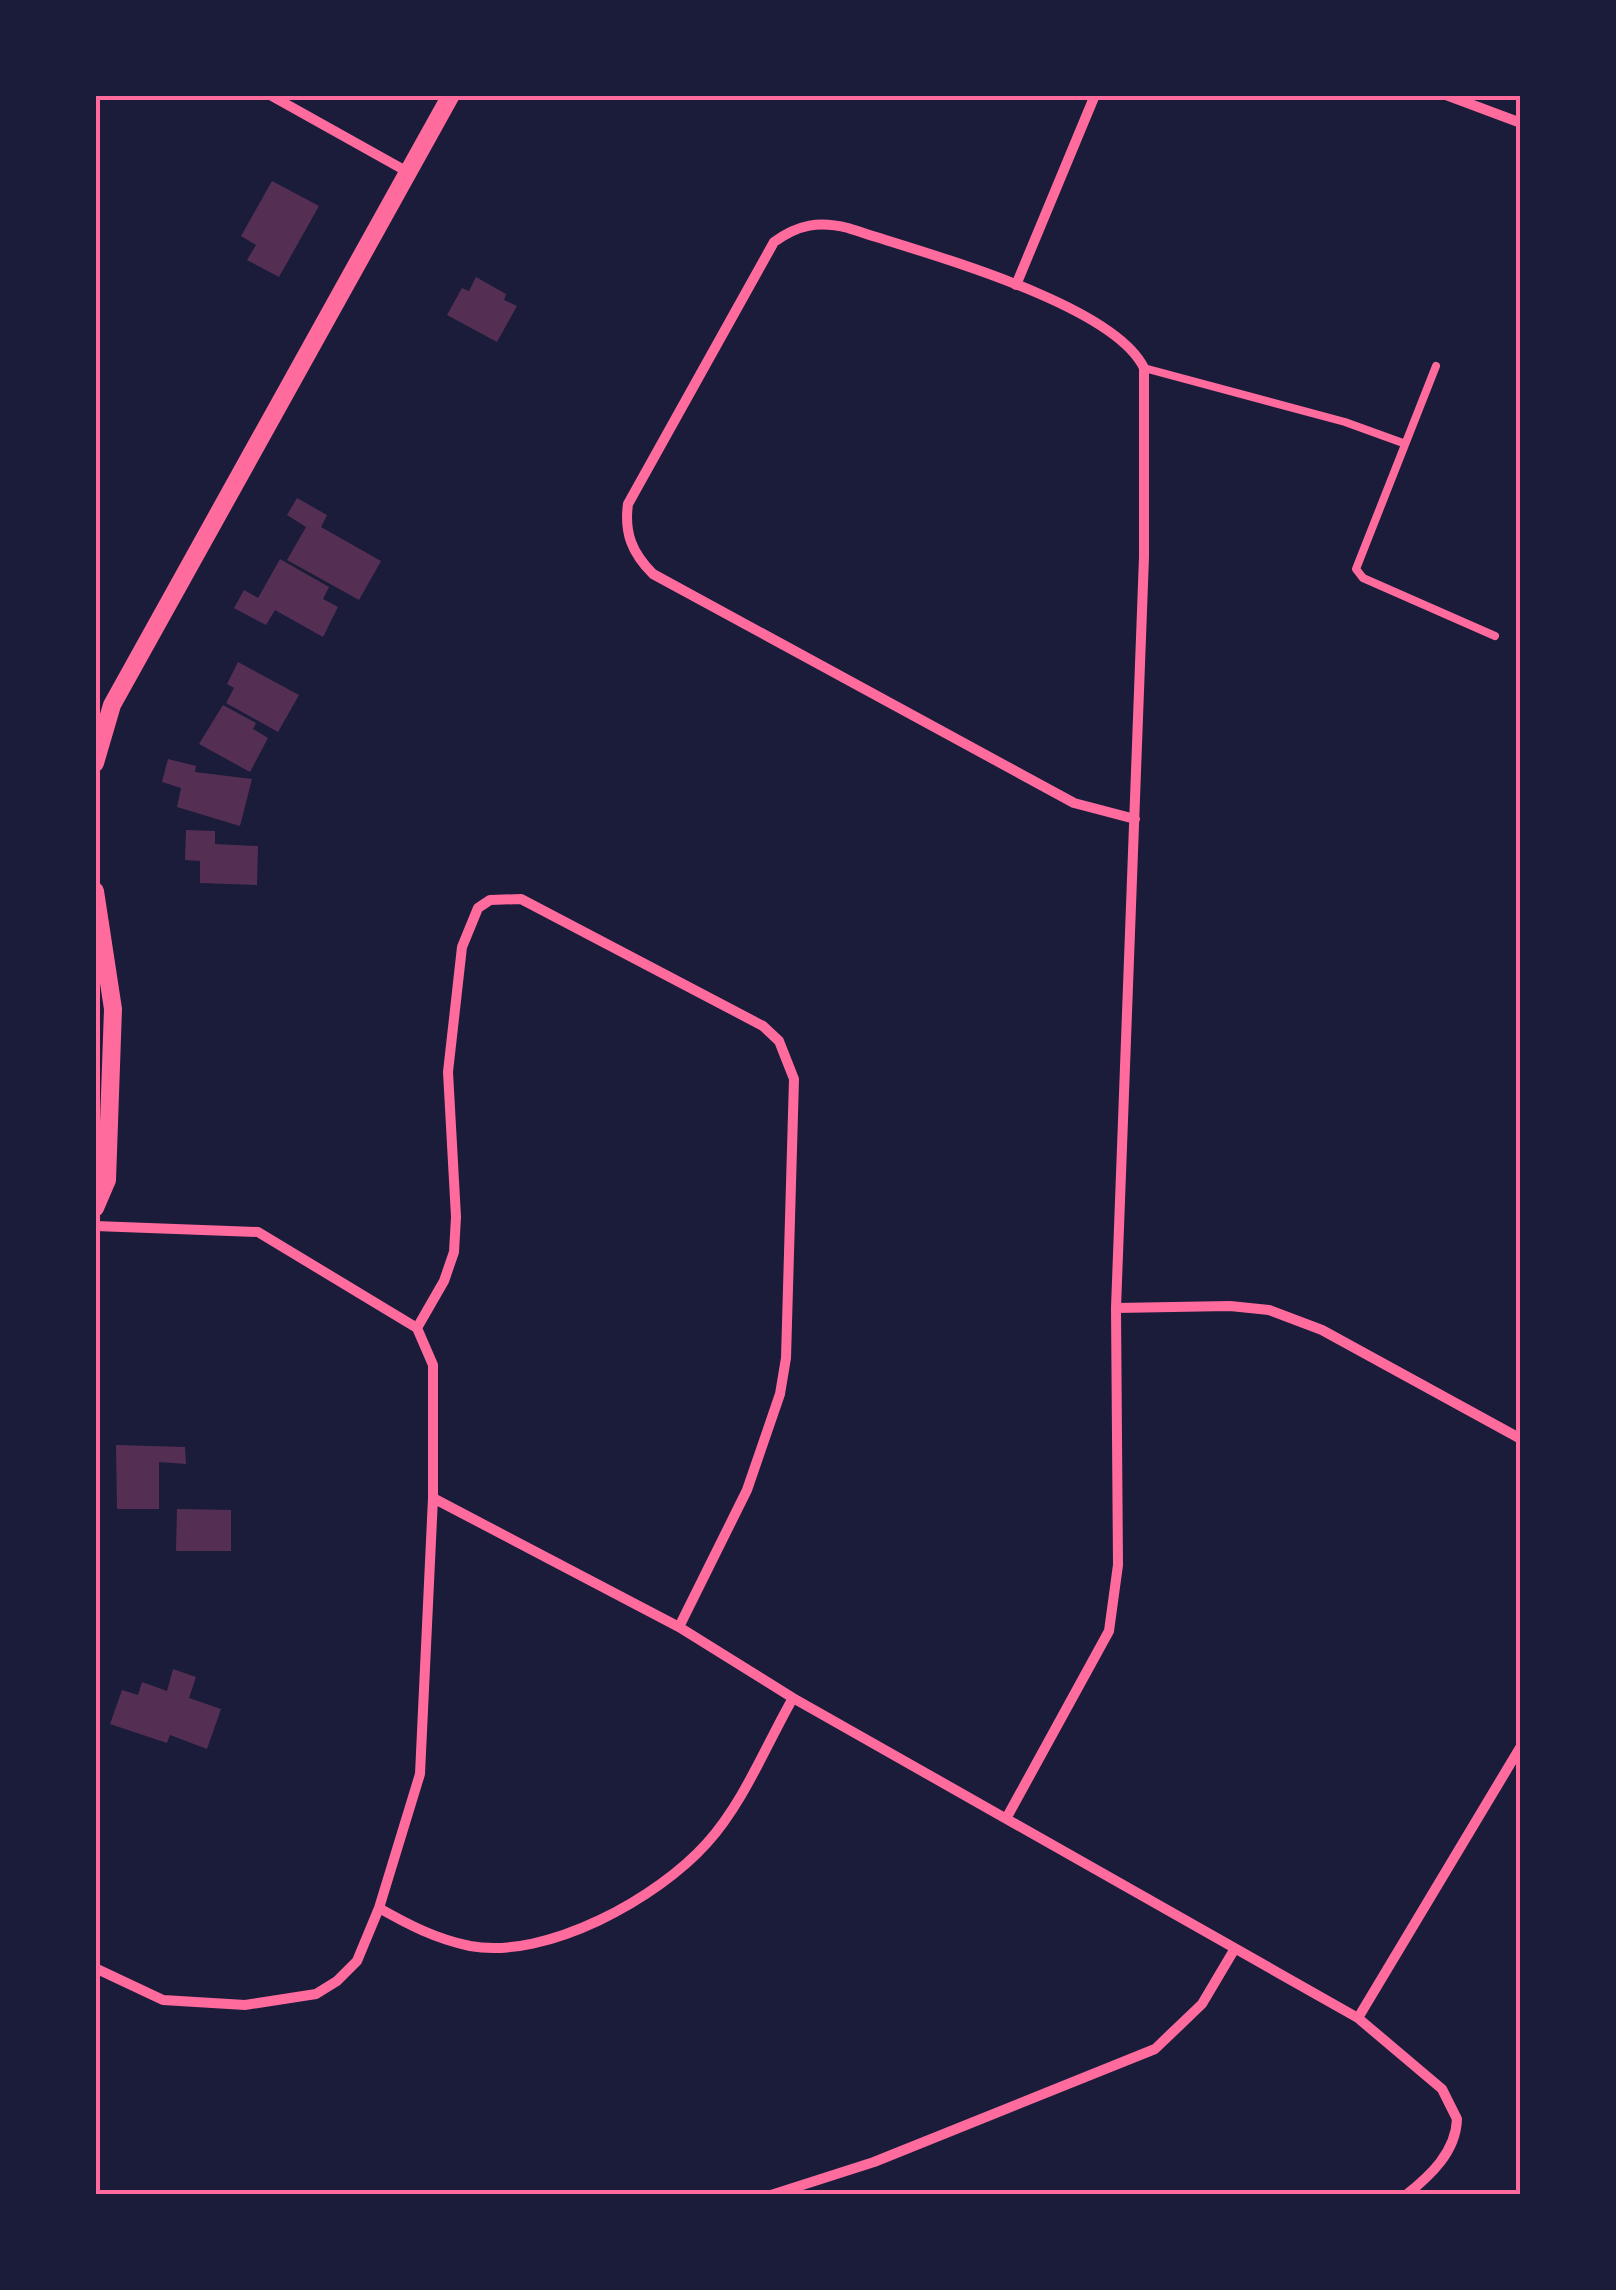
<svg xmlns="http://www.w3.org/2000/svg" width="1616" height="2290" viewBox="0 0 1616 2290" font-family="'Noto Sans',sans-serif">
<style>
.building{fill:#542f53}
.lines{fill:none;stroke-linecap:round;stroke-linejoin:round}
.service{stroke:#ff6b9d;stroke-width:8}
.minor{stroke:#ff6b9d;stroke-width:10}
.tertiary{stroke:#ff6b9d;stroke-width:18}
.neatline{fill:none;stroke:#ff6b9d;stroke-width:4}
</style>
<rect width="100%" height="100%" fill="#1b1b3a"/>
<path class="building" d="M272,181L319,206L279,277L247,260L256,245L241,236Z
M476,277L506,294L504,300L517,306L497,342L447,315L462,288L469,291Z
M297,498L327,515L321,527L381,561L359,600L287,560L306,527L287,515Z
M280,559L329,587L323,599L338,607L323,637L275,610L266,625L234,608L244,590L258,598Z
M238,662L299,695L278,732L226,703L234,688L227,684Z
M223,705L256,723L253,729L268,738L250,772L199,744Z
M168,759L196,766L195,772L252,779L240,826L177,807L181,788L162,782Z
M186,830L215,831V844L258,846L257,885L200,883V861L185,860Z
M116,1445L185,1447L186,1464L159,1462V1509H117Z
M177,1509L231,1510V1551H176Z
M173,1669L196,1677L189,1698L221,1709L207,1749L170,1735L167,1743L110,1724L122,1690L138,1695L142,1682L167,1691Z"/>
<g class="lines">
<path class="service" d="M1436,366L1356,569L1363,578L1495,636
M1144,368L1345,422L1403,443"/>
<path class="minor" d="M270,95L406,171
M1446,95L1521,123
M1016,285L1095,95
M95,1226L258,1232L417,1328L433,1365V1498L420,1774L379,1908L357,1961L337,1981L316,1994L245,2005L163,2000L95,1968
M1116,1308L1230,1306L1269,1310L1322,1330L1521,1439
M417,1328L444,1281L454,1252L456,1217L448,1072L462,947L478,908L490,900L521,899L763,1026L779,1041L794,1079L786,1358L780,1394L747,1490L679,1627
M433,1498L679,1627L793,1698L1358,2018L1442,2089L1457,2119C1456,2152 1430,2176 1406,2195
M1007,1817L1109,1631L1118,1565L1116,1308L1144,557V368C1112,302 920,252 848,228C819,221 799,224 774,242L628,504C624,533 632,553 653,574L1074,803L1135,819
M379,1908C409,1925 436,1939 470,1946C547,1960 658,1898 707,1843C744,1802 766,1745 793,1698
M1358,2018L1521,1746
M771,2195L874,2162L1155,2049L1202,2004L1234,1950"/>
<path class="tertiary" d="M95,763L112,705L451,95
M95,891L113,1009L107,1180L95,1208"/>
</g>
<rect width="1616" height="2290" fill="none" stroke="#1b1b3a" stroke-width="195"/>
<rect x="98" y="98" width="1420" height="2094" class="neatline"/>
</svg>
